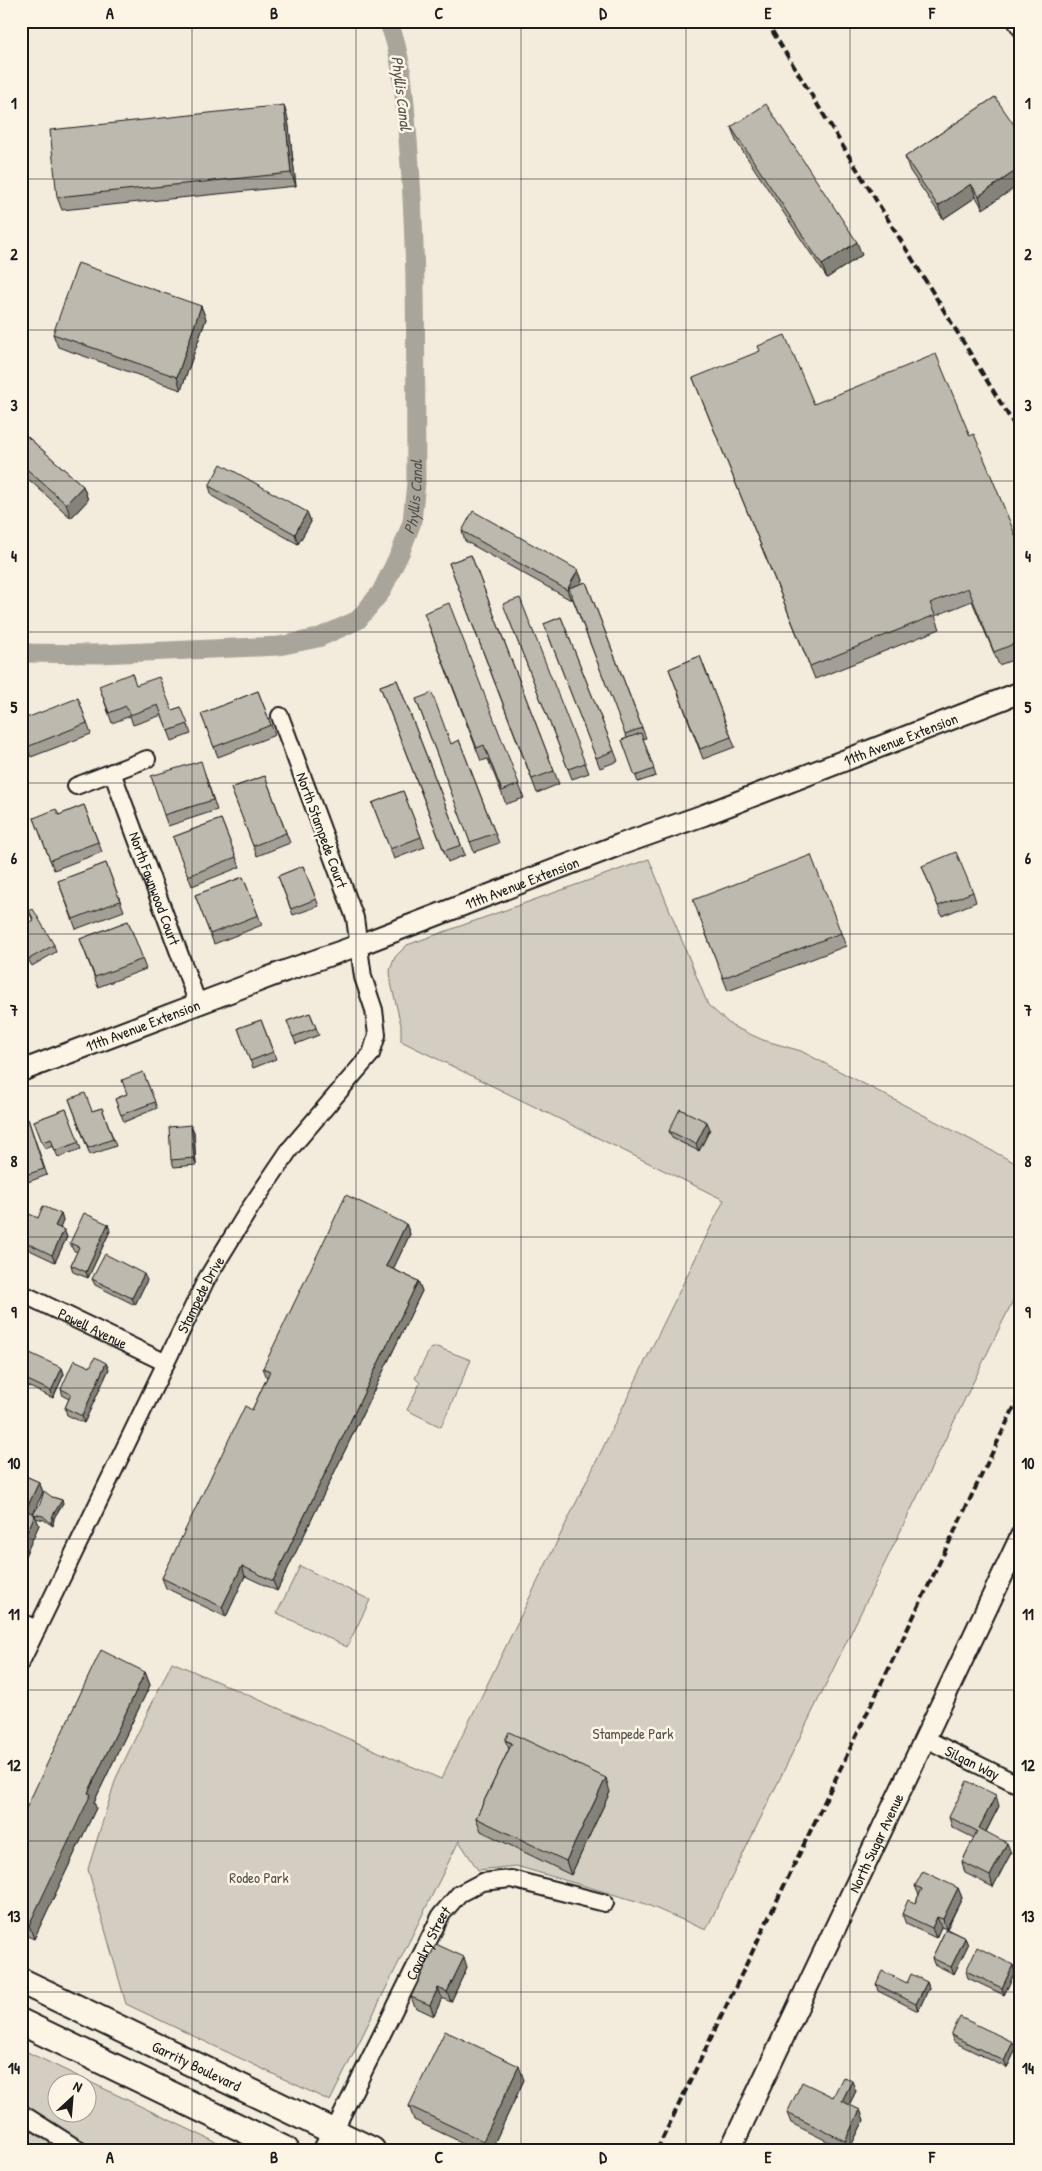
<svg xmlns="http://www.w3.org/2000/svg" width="1042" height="2171" viewBox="0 0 1042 2171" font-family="'Patrick Hand',sans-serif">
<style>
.green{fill:#d3cec1;stroke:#78756e;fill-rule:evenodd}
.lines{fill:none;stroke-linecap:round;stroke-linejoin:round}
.canal{stroke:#aaa59b;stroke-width:19}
.minor-casing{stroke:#1c1c1c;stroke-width:20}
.tertiary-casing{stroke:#1c1c1c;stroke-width:24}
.secondary-casing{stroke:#1c1c1c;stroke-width:26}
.primary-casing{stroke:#1c1c1c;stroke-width:29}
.minor{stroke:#fcf5e5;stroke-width:16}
.tertiary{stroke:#fcf5e5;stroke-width:20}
.secondary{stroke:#fcf5e5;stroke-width:22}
.primary{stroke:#fcf5e5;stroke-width:25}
.rail{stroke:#1c1c1c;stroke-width:4;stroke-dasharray:8 4;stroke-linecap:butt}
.wall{fill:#a39f96;stroke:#1c1c1c}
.shaded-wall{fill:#85827a;stroke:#1c1c1c}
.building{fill:#beb9ae;stroke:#1c1c1c}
.grid{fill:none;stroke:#1c1c1c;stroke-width:1;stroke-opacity:0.55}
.labels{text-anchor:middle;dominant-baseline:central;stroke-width:5;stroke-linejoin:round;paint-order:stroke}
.street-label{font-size:15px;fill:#1c1c1c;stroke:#fcf5e5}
.park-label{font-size:15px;fill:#53514e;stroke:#fcf5e5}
.water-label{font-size:16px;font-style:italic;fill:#55534f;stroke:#fcf5e5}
.neatline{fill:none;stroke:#1c1c1c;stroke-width:2}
.grid-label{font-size:16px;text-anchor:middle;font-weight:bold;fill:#1c1c1c}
</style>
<rect width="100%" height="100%" fill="#f3ecdd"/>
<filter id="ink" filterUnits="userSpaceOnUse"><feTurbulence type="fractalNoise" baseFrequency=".02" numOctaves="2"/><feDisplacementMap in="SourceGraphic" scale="10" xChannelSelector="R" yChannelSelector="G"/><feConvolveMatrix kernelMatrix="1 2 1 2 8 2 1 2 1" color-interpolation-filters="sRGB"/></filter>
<g filter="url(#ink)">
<path class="green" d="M649,859L708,1005L732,1026L763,1040L801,1051L1021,1166V1284L706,1930L643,1903L516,1866L478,1870L459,1841L330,2101L126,2004L88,1869L116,1778L172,1662L441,1779L724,1200L401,1041V1025L391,983L390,970L395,957L407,945Z
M437,1347L471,1360L441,1427L407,1410L420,1383L415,1378L430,1349Z
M300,1566L370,1600L347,1647L277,1613Z
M21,2049L232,2150H21ZM58,2084H88V2114H58Z"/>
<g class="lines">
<path class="canal" id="s1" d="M21,653L100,654L279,646L318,638L358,620L381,592L401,551L412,522L416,482C415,368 418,254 408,140C404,100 404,59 388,21"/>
<g class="minor-casing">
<g id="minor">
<path d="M1016,21L1021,29"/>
<path id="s2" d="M112,772L198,1004"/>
<path d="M76,786L147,759"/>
<path id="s3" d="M21,1293L166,1363"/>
<path d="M21,1622L37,1629"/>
<path id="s4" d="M21,1662L206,1280L250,1208L290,1149L371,1054L377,1035L374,1010L363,977L355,918L280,716"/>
<path id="s5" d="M926,1739L1021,1786"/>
<path d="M21,2113L79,2150"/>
<path id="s6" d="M334,2131L441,1915L459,1894L482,1882L511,1879L605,1903"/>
</g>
</g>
<g class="tertiary-casing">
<g id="tertiary">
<path id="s7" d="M21,1071L285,971L359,945L619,845L704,815L1021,692"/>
<path id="s8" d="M730,2150L1021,1536"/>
</g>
</g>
<g class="secondary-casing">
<path id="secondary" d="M325,2150L334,2131"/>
</g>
<g class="primary-casing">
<g id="primary">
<path id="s9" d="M21,1981L372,2150"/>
<path d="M21,2022L286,2150"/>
</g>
</g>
<use href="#minor" class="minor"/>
<use href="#tertiary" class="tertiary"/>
<use href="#secondary" class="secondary"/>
<use href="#primary" class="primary"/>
<path class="rail" d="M766,21L1021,436
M657,2150L1021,1393"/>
</g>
<path class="wall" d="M995,97L983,209L976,197L943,219L910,171L905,157Z
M288,119L296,186L62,210L57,197Z
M731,127L862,255L827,278L736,141Z
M201,306L206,319L181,390L58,347L53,334Z
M693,378L970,436L1021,549V657L999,665L972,601L935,616L940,629L815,679Z
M21,431L83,486L88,500L71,518L25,476L21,481Z
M209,486L307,512L311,522L298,544L212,496Z
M462,531L578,570L582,580L579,584L586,582L646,738L643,739L656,776L638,782L622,740L627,738L572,597L571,600L465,541Z
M471,555L559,784L537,793L449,563Z
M507,614L585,763L589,773L572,779Z
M561,617L618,761L600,768L544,624Z
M429,626L519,784L524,798L506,804L488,759L481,761Z
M700,656L735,747L703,759L669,669Z
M397,680L465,855L448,862L380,686Z
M136,685L172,710L181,707L191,734L172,741L162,715L133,725L130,716L112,723L99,686Z
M258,691L275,735L218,757L201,714Z
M78,698L91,734L31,757L21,732Z
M416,699L451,744L459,740L499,843L474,852Z
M204,771L217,810L168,826L164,815Z
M265,776L290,843L257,856L231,788Z
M403,791L425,847L394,859L372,803Z
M84,805L102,852L54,870L34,818L59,815Z
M221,819L240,867L192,886L173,837Z
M106,863L124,911L76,929L58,881Z
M303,866L319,906L293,915L278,876Z
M922,866L973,892L976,902L942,916Z
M243,877L262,925L214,944L195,895Z
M29,911L54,945L56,952L32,966L21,947V927L33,921Z
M698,913L841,933L846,946L728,991Z
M128,921L146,969L98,987L80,939Z
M310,1013L319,1035L296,1044L287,1021Z
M261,1020L276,1059L253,1068L238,1028Z
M143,1072L157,1108L124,1122L115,1099L127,1094Z
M69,1099L92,1111L102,1108L116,1146L90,1155Z
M66,1109L81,1149L58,1157L53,1146L45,1149L34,1121Z
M28,1119L47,1175L25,1183L21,1172Z
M191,1125L194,1132L196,1165L174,1167L171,1160Z
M710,1129L699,1151L672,1138L669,1131Z
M61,1214L63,1221L60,1228L64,1230L67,1237L55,1262L21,1246V1220Z
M406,1224L410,1234L393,1269L418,1281L422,1291L277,1591L245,1576L226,1617L166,1588L162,1578L252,1410L267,1378L263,1368Z
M110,1231L88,1278L73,1272L71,1265L77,1252L73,1250L70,1243Z
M92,1279L147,1280L135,1305L95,1285Z
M90,1367L109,1369L84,1423L67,1415L65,1408L69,1399L63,1396L61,1389Z
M62,1368L64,1374L53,1398L21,1383V1371Z
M21,1474L39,1482L43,1492L33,1512L52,1497L62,1500L63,1503L54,1518L53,1526L44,1520L36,1518L39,1525L24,1558L21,1557Z
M145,1672L150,1685L94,1802L96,1808L34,1939L21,1933V1819Z
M505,1740L610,1792L571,1875L481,1831L476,1818L509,1749Z
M999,1806L986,1832L1011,1853L993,1887L965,1873L962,1862L974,1838L952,1827L949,1817Z
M915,1886L958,1888L962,1898L947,1929L965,1938L968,1945L954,1974L934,1964L932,1958L946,1929L941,1927L936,1938L906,1924L902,1914L915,1903L919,1895Z
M1013,1965L1015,1972L1004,1995L968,1978L966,1971Z
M467,1967L451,2002L442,1998L434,2016L415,2007L411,1997Z
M927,1982L929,1988L918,2011L878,1991L876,1984Z
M951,2035L1013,2042L1016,2049L1007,2068L954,2042Z
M524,2080L491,2150H478L414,2120L409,2106Z
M856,2091L849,2105L860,2110L864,2120L849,2150H845L791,2123L787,2113L833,2097Z"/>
<path class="shaded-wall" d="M284,105L288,119L296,186L291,173Z
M1021,167V184L983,209L979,196Z
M971,184L976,197L943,219L938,206Z
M857,242L862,255L827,278L822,265Z
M201,306L206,319L181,390L177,377Z
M21,465L25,476L21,481Z
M83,486L88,500L71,518L66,504Z
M307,512L311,522L298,544L295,534Z
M578,570L582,580L571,600L567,590Z
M707,1122L710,1129L699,1151L696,1144Z
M191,1125L194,1132L196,1165L194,1158Z
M61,1214L63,1221L58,1233L55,1226Z
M108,1224L110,1231L88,1278L86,1272Z
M406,1224L410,1234L390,1276L386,1266Z
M64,1230L67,1237L55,1262L52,1255Z
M144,1274L147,1280L135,1305L132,1298Z
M418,1281L422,1291L277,1591L273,1581Z
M106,1363L109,1369L84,1423L82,1416Z
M62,1368L64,1374L53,1398L51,1391Z
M39,1482L43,1492L30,1520L26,1510Z
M62,1500L63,1503L54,1518L53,1526L51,1523L53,1515Z
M35,1515L39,1525L24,1558L21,1551V1545Z
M242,1566L245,1576L226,1617L222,1607Z
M145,1672L150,1685L94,1802L96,1808L34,1939L29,1925L88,1793Z
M606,1778L610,1792L571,1875L566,1861Z
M996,1795L999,1806L982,1839L979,1828Z
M1007,1843L1011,1853L993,1887L990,1876Z
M958,1888L962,1898L946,1929L943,1919Z
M937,1917L941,1927L936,1938L932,1928Z
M965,1938L968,1945L954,1974L951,1967Z
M464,1957L467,1967L451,2002L447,1992Z
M1013,1965L1015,1972L1004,1995L1002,1988Z
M927,1982L929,1988L918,2011L916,2004Z
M438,1988L442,1998L434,2016L430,2005Z
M1013,2042L1016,2049L1007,2068L1004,2061Z
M519,2066L524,2080L491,2150H486L483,2141Z
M852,2081L856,2091L846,2111L842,2101Z
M860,2110L864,2120L849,2150H848L845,2141Z"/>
<path class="building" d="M995,97L1021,135V167L979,196L971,184L938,206L905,157Z
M766,104L857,242L822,265L731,127Z
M284,105L291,173L57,197L50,130Z
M78,263L201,306L177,377L53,334Z
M785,335L814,404L936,354L970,436L974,434L1021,549V641L994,652L968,588L930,603L935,615L810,666L693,378L760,351L758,346Z
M21,431L83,486L66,504L21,464Z
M221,464L307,512L295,534L209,486Z
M473,511L578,570L567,590L462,531Z
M471,555L554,771L532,779L449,563Z
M586,582L642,728L625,734L569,588Z
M520,598L585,763L568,769L503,604Z
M449,603L519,784L502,791L484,745L477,748L424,613Z
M561,617L614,751L596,758L544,624Z
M700,656L731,737L700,749L669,669Z
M132,673L136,685L159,677L172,710L181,707L188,724L168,731L158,705L130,715L126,706L109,713L99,686Z
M397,680L461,845L444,851L380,686Z
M258,691L271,725L214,747L201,714Z
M432,693L451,744L459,740L495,833L470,842L416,699Z
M78,698L87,723L27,747L21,731V720Z
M641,733L654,769L635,776L622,740Z
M201,761L213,800L164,815L151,776Z
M265,776L286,833L253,846L231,788Z
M403,791L421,837L390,849L372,803Z
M84,805L98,842L50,860L34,818L56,809L59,815Z
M221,819L236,857L188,876L173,837Z
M956,852L973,892L938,906L922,866Z
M811,855L841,933L723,978L693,900Z
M106,863L120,901L73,919L58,881Z
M303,866L316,899L291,909L278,876Z
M243,877L258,915L210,934L195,895Z
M33,909L54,945L29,959L21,945V927L34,920L29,911Z
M128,921L143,959L95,977L80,939Z
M310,1013L316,1028L293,1037L287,1021Z
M261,1020L273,1052L250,1061L238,1028Z
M143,1072L155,1102L121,1115L115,1099L127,1094L122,1080Z
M85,1093L92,1111L102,1108L113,1139L88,1148L69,1099Z
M66,1109L79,1142L55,1151L51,1139L42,1142L34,1121Z
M680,1109L707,1122L696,1144L669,1131Z
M28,1119L44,1169L22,1176L21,1172V1121Z
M191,1125L194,1158L171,1160L169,1127Z
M346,1195L406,1224L386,1266L418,1281L273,1581L242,1566L222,1607L162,1578L245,1406L252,1410L270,1371L263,1368Z
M43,1206L61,1214L55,1226L64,1230L52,1255L21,1240V1220L25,1212L38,1218Z
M84,1213L108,1224L86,1272L71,1265L79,1247L70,1243Z
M105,1254L144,1274L132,1298L92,1279Z
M30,1353L62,1368L51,1391L21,1377V1371Z
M95,1357L106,1363L82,1416L65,1408L71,1394L61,1389L74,1360L90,1367Z
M21,1474L39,1482L26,1510L35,1515L21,1545Z
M44,1491L52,1497L62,1500L53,1515L51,1523L43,1516L33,1514L40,1504Z
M101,1650L145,1672L88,1793L91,1794L29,1925L21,1921V1819Z
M509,1732L606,1778L566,1861L476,1818L512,1743L505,1740Z
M967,1781L996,1795L979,1828L1007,1843L990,1876L962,1862L977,1831L949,1817Z
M923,1871L958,1888L943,1919L937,1917L932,1928L902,1914L908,1900L915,1903L922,1889L915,1886Z
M946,1929L965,1938L951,1967L932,1958Z
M436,1944L464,1957L447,1992L438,1988L430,2005L411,1997Z
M977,1947L1013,1965L1002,1988L966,1971Z
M882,1971L907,1983L911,1974L927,1982L916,2004L876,1984Z
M960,2017L1013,2042L1004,2061L951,2035Z
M445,2031L519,2066L483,2141L409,2106Z
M843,2077L852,2081L842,2101L860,2110L845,2141L787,2113L802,2082L833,2097Z"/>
</g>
<path class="grid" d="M192,21V2150M356,21V2150M521,21V2150M686,21V2150M850,21V2150M21,179H1021M21,330H1021M21,481H1021M21,632H1021M21,783H1021M21,934H1021M21,1086H1021M21,1237H1021M21,1388H1021M21,1539H1021M21,1690H1021M21,1841H1021M21,1992H1021"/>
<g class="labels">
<g class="street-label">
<text stroke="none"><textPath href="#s7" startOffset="940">11th Avenue Extension</textPath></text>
<text transform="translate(322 830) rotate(70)">North Stampede Court</text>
<text stroke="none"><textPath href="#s7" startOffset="535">11th Avenue Extension</textPath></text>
<text stroke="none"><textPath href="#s2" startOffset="124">North Fawnwood Court</textPath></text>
<text stroke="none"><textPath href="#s7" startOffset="130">11th Avenue Extension</textPath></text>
<text stroke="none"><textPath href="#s4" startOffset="409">Stampede Drive</textPath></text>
<text stroke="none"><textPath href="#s3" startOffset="80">Powell Avenue</textPath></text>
<text stroke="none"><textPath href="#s5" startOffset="52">Silgan Way</textPath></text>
<text stroke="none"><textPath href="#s8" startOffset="340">North Sugar Avenue</textPath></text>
<text stroke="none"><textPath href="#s6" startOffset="210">Cavalry Street</textPath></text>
<text stroke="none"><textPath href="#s9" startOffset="195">Garrity Boulevard</textPath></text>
</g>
<g class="park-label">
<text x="633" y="1733">Stampede Park</text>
<text x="259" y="1877">Rodeo Park</text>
</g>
<g class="water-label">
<text transform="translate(402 93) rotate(83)">Phyllis Canal</text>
<text stroke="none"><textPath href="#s1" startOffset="480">Phyllis Canal</textPath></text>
</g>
</g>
<rect width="1042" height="2171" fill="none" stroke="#fcf5e5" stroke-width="55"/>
<g transform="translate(72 2098) rotate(26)"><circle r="24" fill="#fcf5e5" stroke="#a29e95"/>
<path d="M0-4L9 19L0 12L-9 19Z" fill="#1c1c1c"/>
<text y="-8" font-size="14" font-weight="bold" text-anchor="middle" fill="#1c1c1c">N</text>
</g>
<rect x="28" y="28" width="986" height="2116" class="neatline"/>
<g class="grid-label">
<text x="110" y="19">A</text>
<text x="274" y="19">B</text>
<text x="439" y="19">C</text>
<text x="603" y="19">D</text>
<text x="768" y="19">E</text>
<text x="932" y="19">F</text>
<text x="14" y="109">1</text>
<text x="1028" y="109">1</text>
<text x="14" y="260">2</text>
<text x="1028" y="260">2</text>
<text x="14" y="411">3</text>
<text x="1028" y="411">3</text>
<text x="14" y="562">4</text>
<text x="1028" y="562">4</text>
<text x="14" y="713">5</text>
<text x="1028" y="713">5</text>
<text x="14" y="864">6</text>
<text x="1028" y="864">6</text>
<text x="14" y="1016">7</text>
<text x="1028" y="1016">7</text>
<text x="14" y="1167">8</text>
<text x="1028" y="1167">8</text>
<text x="14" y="1318">9</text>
<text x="1028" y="1318">9</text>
<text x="14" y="1469">10</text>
<text x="1028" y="1469">10</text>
<text x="14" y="1620">11</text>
<text x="1028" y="1620">11</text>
<text x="14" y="1771">12</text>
<text x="1028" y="1771">12</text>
<text x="14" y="1922">13</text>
<text x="1028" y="1922">13</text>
<text x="14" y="2074">14</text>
<text x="1028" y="2074">14</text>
<text x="110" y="2163">A</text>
<text x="274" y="2163">B</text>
<text x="439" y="2163">C</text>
<text x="603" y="2163">D</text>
<text x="768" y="2163">E</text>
<text x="932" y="2163">F</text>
</g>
</svg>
